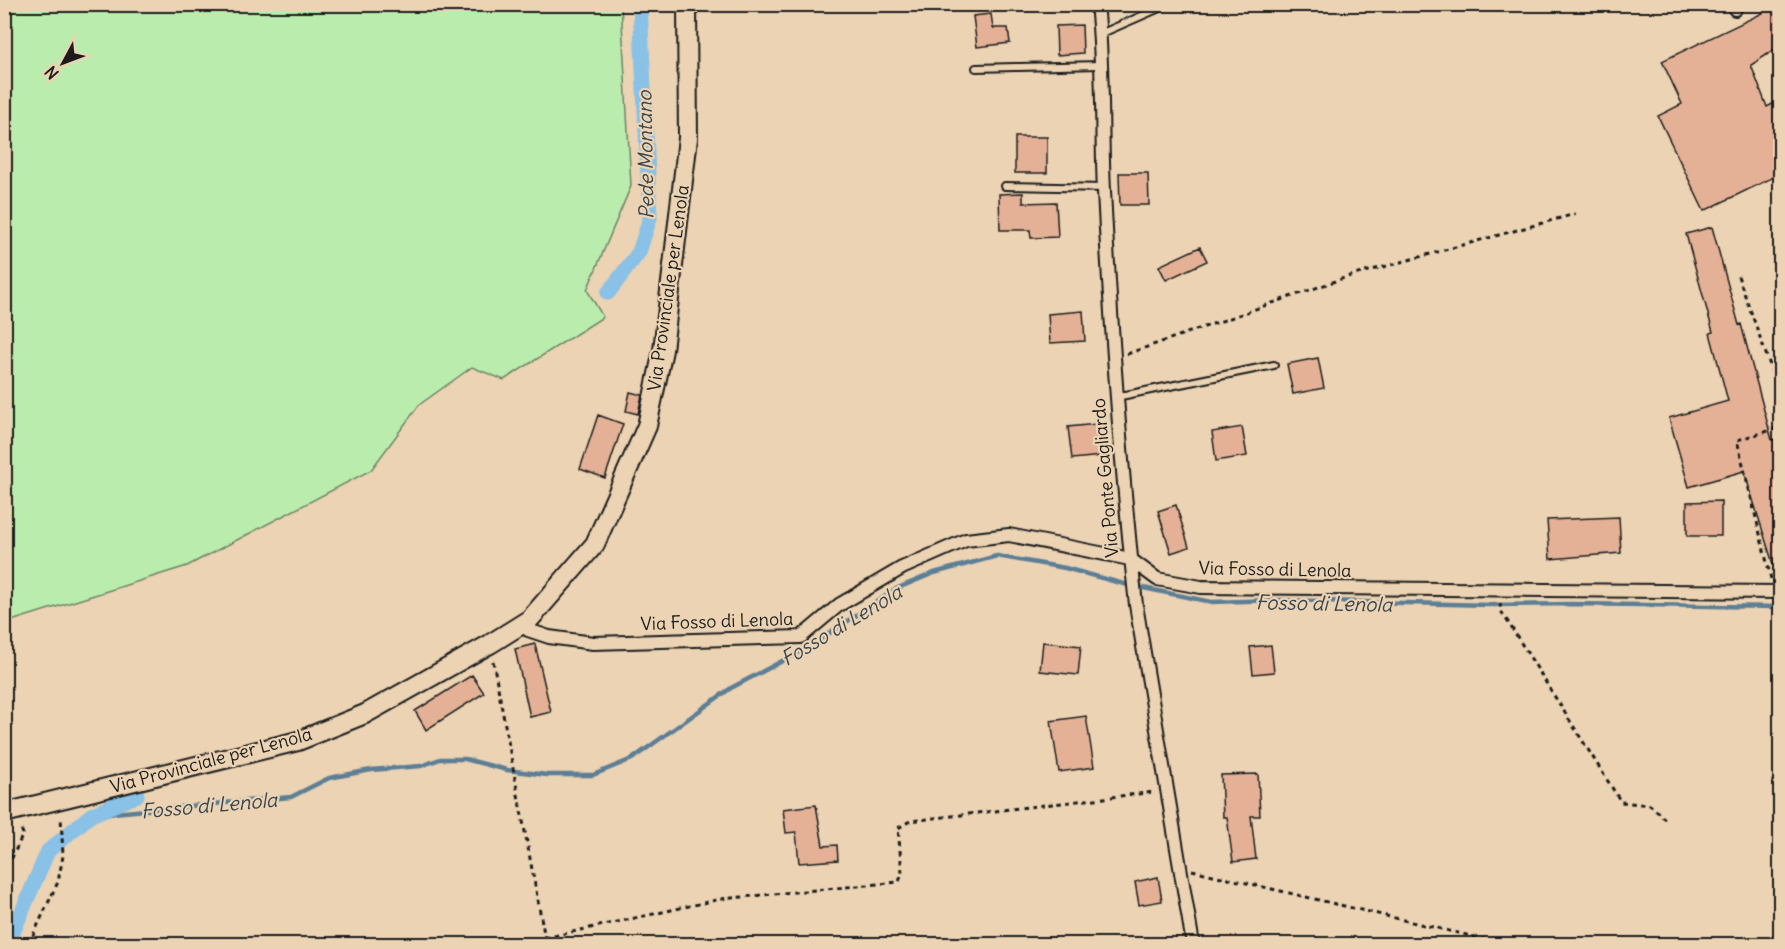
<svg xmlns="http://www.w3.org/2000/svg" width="1785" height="949" viewBox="0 0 1785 949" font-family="Delius,sans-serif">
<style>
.green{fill:#baedad;stroke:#6b8464;stroke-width:1.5}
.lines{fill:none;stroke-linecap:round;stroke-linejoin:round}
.stream{stroke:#5d7f96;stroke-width:4.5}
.canal{stroke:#89c1e7;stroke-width:15}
.building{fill:#e4b196;stroke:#1c1c1c;stroke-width:1.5}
.service-casing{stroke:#1c1c1c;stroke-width:10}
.minor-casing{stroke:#1c1c1c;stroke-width:16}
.secondary-casing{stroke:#1c1c1c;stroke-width:22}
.path{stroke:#1c1c1c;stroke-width:3;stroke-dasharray:4.5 4.5;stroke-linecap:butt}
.service{stroke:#ebd3b3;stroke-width:6}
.minor{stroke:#ebd3b3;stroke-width:12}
.secondary{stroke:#ebd3b3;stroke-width:18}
.labels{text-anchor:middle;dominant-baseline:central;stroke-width:4.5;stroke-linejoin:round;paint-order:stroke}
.street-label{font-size:18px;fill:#1c1c1c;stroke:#ebd3b3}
.water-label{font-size:20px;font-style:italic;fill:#37454f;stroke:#ebd3b3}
</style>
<rect width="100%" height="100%" fill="#ebd3b3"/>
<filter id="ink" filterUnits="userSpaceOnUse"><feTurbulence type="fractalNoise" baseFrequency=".0167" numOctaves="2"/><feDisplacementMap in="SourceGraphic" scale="12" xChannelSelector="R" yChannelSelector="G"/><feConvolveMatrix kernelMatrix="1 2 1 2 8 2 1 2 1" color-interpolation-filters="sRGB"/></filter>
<g filter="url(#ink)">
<path class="green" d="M5,4L621,5L631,186L587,290L603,317L504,380L472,367L419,405L371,470L187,566L5,623Z"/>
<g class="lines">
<path class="stream" d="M91,815L291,797L329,778L371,770L421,766L440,759H465L507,770L547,775H593L632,759L731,688L805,649L898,588L934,573L997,556L1065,568L1124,584L1211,602L1278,600L1491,605L1573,604L1780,607"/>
<path class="canal" d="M608,293L639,252L650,218L640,4
M8,944L48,851L91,815L137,795"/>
</g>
<path class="building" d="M1759,4H1780V46L1751,65L1767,107L1780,100V174L1704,211L1658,116L1682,104L1662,61L1763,13Z
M991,14L993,28H1008L1010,43L977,47L973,16Z
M1082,25L1083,53L1057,55L1056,26Z
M1015,137H1047V173H1015Z
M1119,173H1148L1149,205H1120Z
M1023,193V203L1056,202L1058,237L1031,238L1030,230H1000L999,194Z
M1712,227L1739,325L1741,324L1772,440L1780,438V580H1778L1744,471L1689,487L1669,418L1728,401L1710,333L1713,332L1686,234Z
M1200,247L1207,261L1166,280L1159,266Z
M1083,311L1085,341L1050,343L1048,314Z
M1318,358L1324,388L1293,394L1287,364Z
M630,392L642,395L638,414L626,411Z
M598,415L623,424L605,478L580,469Z
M1097,424L1102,456L1072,459L1068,427Z
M1242,427L1247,456L1216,461L1212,432Z
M1721,501V536H1687V502Z
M1176,505L1189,547L1171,553L1158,511Z
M1619,517L1621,553L1550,559L1547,520Z
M1043,642L1081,646L1078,675L1040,671Z
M535,644L551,712L530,717L515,649Z
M1271,645L1274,672L1253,674L1250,647Z
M472,675L484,693L426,730L415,711Z
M1086,716L1094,767L1059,772L1051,721Z
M1258,774L1260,816H1251L1256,859L1233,862L1227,817H1223L1221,775Z
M816,805L823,846L837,845L838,860L799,863L796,832L786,833L783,809Z
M1158,877L1162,901L1139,905L1135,882Z"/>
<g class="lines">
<g class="service-casing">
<path id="service" d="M1100,34L1169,4
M976,68L1100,65
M1005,186L1104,188
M1116,397L1274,365"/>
</g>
<g class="minor-casing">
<path id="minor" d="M1097,4C1104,66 1101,129 1104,191C1111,329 1121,467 1136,605L1193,944
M1733,4L1735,9
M523,623L528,630L549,637L593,643L801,637L839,605L902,568L966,540L1009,535L1130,559L1157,579L1201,587L1780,592"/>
</g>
<g class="secondary-casing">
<path id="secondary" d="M4,813L298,741L365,714L490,644L530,619L595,544L647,426L663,350L688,138L687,4"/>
</g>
<path class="path" d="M1738,276L1780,393
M1127,354L1347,277L1575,214
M1771,579L1737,440L1775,429
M1500,603L1501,611L1621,802L1650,805L1667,821
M493,661L546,944
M1192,870L1496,942
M4,875L23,834L20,826
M545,938L721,899L899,882L902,873L898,828L910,821L1154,792
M29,944L58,882L63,856L61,816"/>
<use href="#service" class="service"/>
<use href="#minor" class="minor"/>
<use href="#secondary" class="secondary"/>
</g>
</g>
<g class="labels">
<g class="street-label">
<text transform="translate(668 288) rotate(-82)">Via Provinciale per Lenola</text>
<text transform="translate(1105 478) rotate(-95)">Via Ponte Gagliardo</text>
<text transform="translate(1275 569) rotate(1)">Via Fosso di Lenola</text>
<text transform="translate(717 621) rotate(-2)">Via Fosso di Lenola</text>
<text transform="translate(211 760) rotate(-15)">Via Provinciale per Lenola</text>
</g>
<g class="water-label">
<text transform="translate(645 155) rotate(-91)">Pede Montano</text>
<text transform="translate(1324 603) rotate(1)">Fosso di Lenola</text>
<text transform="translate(841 625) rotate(-31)">Fosso di Lenola</text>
<text transform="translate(209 805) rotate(-5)">Fosso di Lenola</text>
</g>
</g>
<rect width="1785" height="949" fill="none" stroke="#ebd3b3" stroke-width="24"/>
<rect x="12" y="12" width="1761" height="925" fill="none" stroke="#1c1c1c" stroke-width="2" filter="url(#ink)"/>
<g transform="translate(63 63) rotate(229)" stroke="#ebd3b3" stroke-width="4.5" paint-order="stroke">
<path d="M0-4.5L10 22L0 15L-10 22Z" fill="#1c1c1c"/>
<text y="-9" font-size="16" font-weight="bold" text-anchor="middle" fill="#1c1c1c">N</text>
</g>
</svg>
